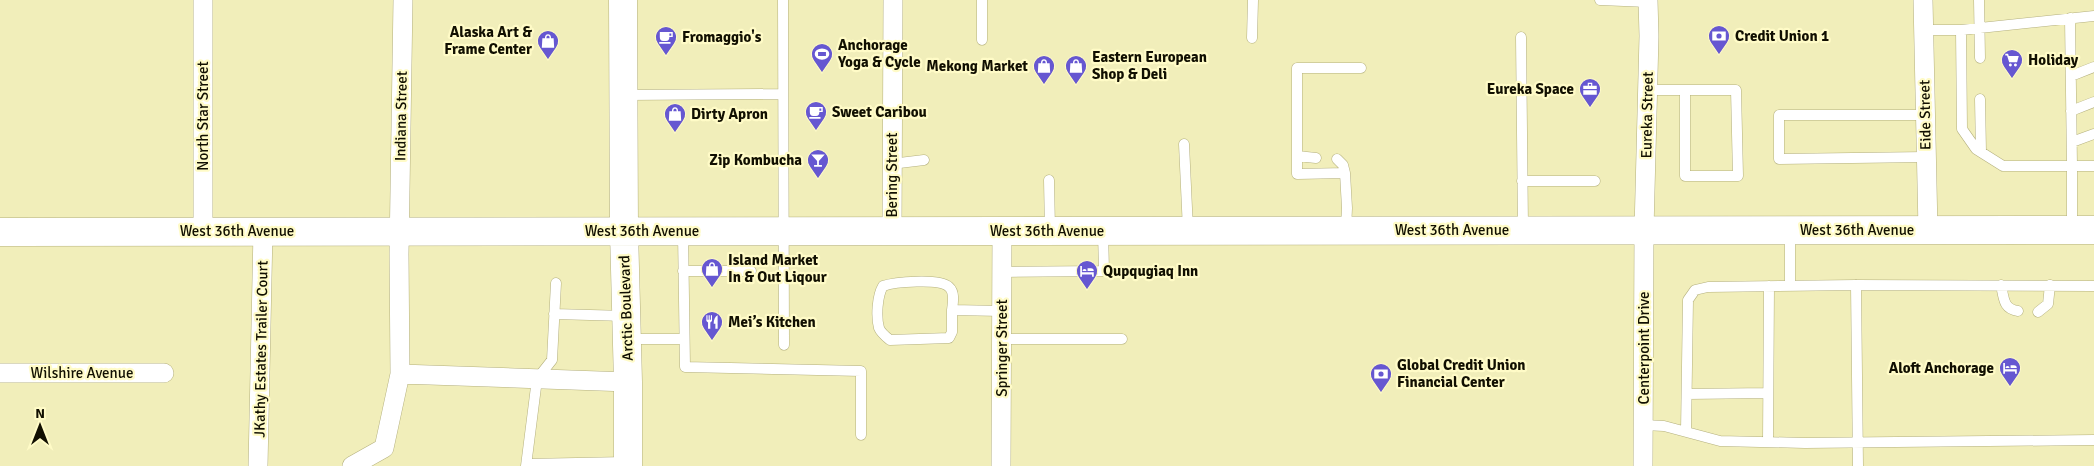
<svg xmlns="http://www.w3.org/2000/svg" width="2094" height="466" viewBox="0 0 2094 466" font-family="Signika,sans-serif">
<style>
.lines{fill:none;stroke-linecap:round;stroke-linejoin:round}
.service-casing{stroke:#b4b07e;stroke-width:11}
.minor-casing{stroke:#b4b07e;stroke-width:20}
.secondary-casing{stroke:#b4b07e;stroke-width:29}
.service{stroke:#fff;stroke-width:10}
.minor{stroke:#fff;stroke-width:19}
.secondary{stroke:#fff;stroke-width:28}
.labels{text-anchor:middle;dominant-baseline:central;stroke-width:4.5;stroke-linejoin:round;paint-order:stroke}
.poi-label{font-size:15px;font-weight:bold;fill:#110f01;stroke:#fffbc7;text-anchor:start}
.street-label{font-size:15px;fill:#110f01;stroke:#fffbc7}
</style>
<rect width="100%" height="100%" fill="#f1eeba"/>
<g class="lines">
<g class="service-casing">
<path id="service" d="M783,0L784,345
M982,0V40
M1600,0L1648,2
M1979,0L1980,58
M2070,18L2072,166H2094
M1923,30H1961L1962,129L1976,149L2003,166H2072V229
M1961,30L2094,16
M1521,37L1523,228
M1252,38L1253,0
M2071,76L2094,67
M1648,90C1677,90 1707,90 1736,90L1738,176H1685V90
M624,95L783,94
M1980,99L1981,152
M2071,111L2094,102
M1925,115H1779V159L1926,157
M2072,142L2094,134
M1184,144L1188,230
M1297,156L1316,158
M1337,159L1343,165L1345,173
M891,164L924,160
M1049,180L1050,230
M1522,181H1595
M1346,229L1347,208L1345,173L1297,174V68H1361
M683,232L685,367L861,371V435
M683,271H751
M1002,272L1104,271L1103,231
M1856,285L1858,466
M2001,285C2004,298 2003,309 2018,311
M1790,286V232
M952,310V332L949,338L890,340C885,336 881,333 879,328C876,317 877,296 883,286C894,282 940,278 949,287C955,292 953,303 952,310L1002,311
M2038,312L2048,304L2050,285
M554,314L626,316
M627,339H684
M1002,339H1122
M1687,394L1768,393
M1644,425L1664,426L1720,441L1805,443L2094,440
M1686,431L1688,300L1695,290L1708,287L1856,285L2094,286
M1768,442L1769,286
M527,464L626,462
M526,466L537,379L552,360L556,283"/>
</g>
<g class="minor-casing">
<path id="minor" d="M203,0V231
M1923,0L1928,230
M892,230L893,0
M0,373H164
M400,374L628,382
M258,466L263,231
M352,466L384,448L400,374L399,254L403,0
M1001,466L1002,231
M1643,466L1644,230L1649,36L1648,0"/>
</g>
<g class="secondary-casing">
<path id="secondary" d="M623,0L624,231L628,382V466
M0,232L2094,230"/>
</g>
<use href="#service" class="service"/>
<use href="#minor" class="minor"/>
<use href="#secondary" class="secondary"/>
</g>
<defs>
<g id="bank-pin" transform="scale(1.125)"><path d="M0 17L-7.5 6A9.5 9.5 0 1 1 7.5 6Z" fill="#6657d1" stroke="#fffbc7"/><path d="M-6-4H6V4H-6ZM0-2.3a2.3 2.3 0 1 0 0 4.6a2.3 2.3 0 1 0 0-4.6Z" fill="#fff"/></g>
<g id="cafe-pin" transform="scale(1.125)"><path d="M0 17L-7.5 6A9.5 9.5 0 1 1 7.5 6Z" fill="#6657d1" stroke="#fffbc7"/><path d="M-5.5-4.5H6V0H3Q3 3.5 0 3.5H-2.5Q-5.5 3.5-5.5 0ZM3-3.2v2h1.7v-2ZM-6 4.5H4V6H-6Z" fill="#fff"/></g>
<g id="shop-pin" transform="scale(1.125)"><path d="M0 17L-7.5 6A9.5 9.5 0 1 1 7.5 6Z" fill="#6657d1" stroke="#fffbc7"/><path d="M-5-2.5h2.3a2.7 3.5 0 0 1 5.4 0H5L5.5 6h-11ZM-1.5-2.5h3a1.5 2.3 0 0 0-3 0Z" fill="#fff"/></g>
<g id="stadium-pin" transform="scale(1.125)"><path d="M0 17L-7.5 6A9.5 9.5 0 1 1 7.5 6Z" fill="#6657d1" stroke="#fffbc7"/><path d="M0-5a6.5 5 0 1 0 0 10a6.5 5 0 1 0 0-10ZM-3.5-1.8h7v3.6h-7Z" fill="#fff"/></g>
<g id="supermarket-pin" transform="scale(1.125)"><path d="M0 17L-7.5 6A9.5 9.5 0 1 1 7.5 6Z" fill="#6657d1" stroke="#fffbc7"/><path d="M-6-5.5h2.5l.6 2H6L4.5 2H-2.5L-4.4-4H-6ZM-1.5 3.2a1.3 1.3 0 1 0 .1 0ZM3 3.2a1.3 1.3 0 1 0 .1 0Z" fill="#fff"/></g>
<g id="office-pin" transform="scale(1.125)"><path d="M0 17L-7.5 6A9.5 9.5 0 1 1 7.5 6Z" fill="#6657d1" stroke="#fffbc7"/><path d="M-6-3h4V-5.5h4V-3h4V5H-6ZM-1-4.5V-3h2v-1.5ZM-6 0V1H6V0Z" fill="#fff"/></g>
<g id="bar-pin" transform="scale(1.125)"><path d="M0 17L-7.5 6A9.5 9.5 0 1 1 7.5 6Z" fill="#6657d1" stroke="#fffbc7"/><path d="M-6-5H6L.8 .8V4.5H3.5V6h-7V4.5H-.8V.8Z" fill="#fff"/></g>
<g id="hotel-pin" transform="scale(1.125)"><path d="M0 17L-7.5 6A9.5 9.5 0 1 1 7.5 6Z" fill="#6657d1" stroke="#fffbc7"/><path d="M-6-4.5h1.5V1H6V5H4.5V3h-9V5H-6ZM-4 0a1.8 1.8 0 1 1 3.6 0ZM.5 0V-2.5h3Q6-2.5 6 0Z" fill="#fff"/></g>
<g id="restaurant-pin" transform="scale(1.125)"><path d="M0 17L-7.5 6A9.5 9.5 0 1 1 7.5 6Z" fill="#6657d1" stroke="#fffbc7"/><path d="M-5-6h1v4h1v-4h1v4h1v-4h1v5L-1.5 .5V6h-2V.5L-5-1ZM5-6V6H3V1.5H1.5Q1.5-4 5-6Z" fill="#fff"/></g>
</defs>
<g fill-rule="evenodd">
<use href="#bank-pin" x="1719" y="36"/>
<use href="#cafe-pin" x="666" y="37"/>
<use href="#shop-pin" x="548" y="41"/>
<use href="#stadium-pin" x="822" y="54"/>
<use href="#supermarket-pin" x="2012" y="60"/>
<use href="#shop-pin" x="1044" y="66"/>
<use href="#shop-pin" x="1076" y="66"/>
<use href="#office-pin" x="1590" y="89"/>
<use href="#cafe-pin" x="816" y="112"/>
<use href="#shop-pin" x="675" y="114"/>
<use href="#bar-pin" x="818" y="160"/>
<use href="#shop-pin" x="712" y="269"/>
<use href="#hotel-pin" x="1087" y="271"/>
<use href="#restaurant-pin" x="712" y="322"/>
<use href="#hotel-pin" x="2010" y="368"/>
<use href="#bank-pin" x="1381" y="374"/>
</g>
<g class="labels">
<g class="poi-label">
<text x="532" y="32" text-anchor="end">Alaska Art &amp;<tspan x="532" dy="17">Frame Center</tspan></text>
<text x="1735" y="36">Credit Union 1</text>
<text x="682" y="37">Fromaggio's</text>
<text x="838" y="45">Anchorage<tspan x="838" dy="17">Yoga &amp; Cycle</tspan></text>
<text x="1092" y="57">Eastern European<tspan x="1092" dy="17">Shop &amp; Deli</tspan></text>
<text x="2028" y="60">Holiday</text>
<text x="1028" y="66" text-anchor="end">Mekong Market</text>
<text x="1574" y="89" text-anchor="end">Eureka Space</text>
<text x="832" y="112">Sweet Caribou</text>
<text x="691" y="114">Dirty Apron</text>
<text x="802" y="160" text-anchor="end">Zip Kombucha</text>
<text x="728" y="260">Island Market<tspan x="728" dy="17">In &amp; Out Liqour</tspan></text>
<text x="1103" y="271">Qupqugiaq Inn</text>
<text x="728" y="322">Mei’s Kitchen</text>
<text x="1397" y="365">Global Credit Union<tspan x="1397" dy="17">Financial Center</tspan></text>
<text x="1994" y="368" text-anchor="end">Aloft Anchorage</text>
</g>
<g class="street-label">
<text transform="translate(1647 115) rotate(-89)">Eureka Street</text>
<text transform="translate(1925 115) rotate(-91)">Eide Street</text>
<text transform="translate(203 116) rotate(-90)">North Star Street</text>
<text transform="translate(401 116) rotate(-89)">Indiana Street</text>
<text transform="translate(892 175) rotate(-90)">Bering Street</text>
<text x="1452" y="230">West 36th Avenue</text>
<text x="1857" y="230">West 36th Avenue</text>
<text x="237" y="231">West 36th Avenue</text>
<text x="642" y="231">West 36th Avenue</text>
<text x="1047" y="231">West 36th Avenue</text>
<text transform="translate(626 308) rotate(-92)">Arctic Boulevard</text>
<text transform="translate(1002 348) rotate(-90)">Springer Street</text>
<text transform="translate(1644 348) rotate(-90)">Centerpoint Drive</text>
<text transform="translate(261 349) rotate(-89)">JKathy Estates Trailer Court</text>
<text x="82" y="373">Wilshire Avenue</text>
</g>
</g>
<g transform="translate(40 426)" stroke="#fffbc7" stroke-width="4" paint-order="stroke">
<path d="M0-4L9 19L0 12L-9 19Z" fill="#110f01"/>
<text y="-8" font-size="14" font-weight="bold" text-anchor="middle" fill="#110f01">N</text>
</g>
</svg>
